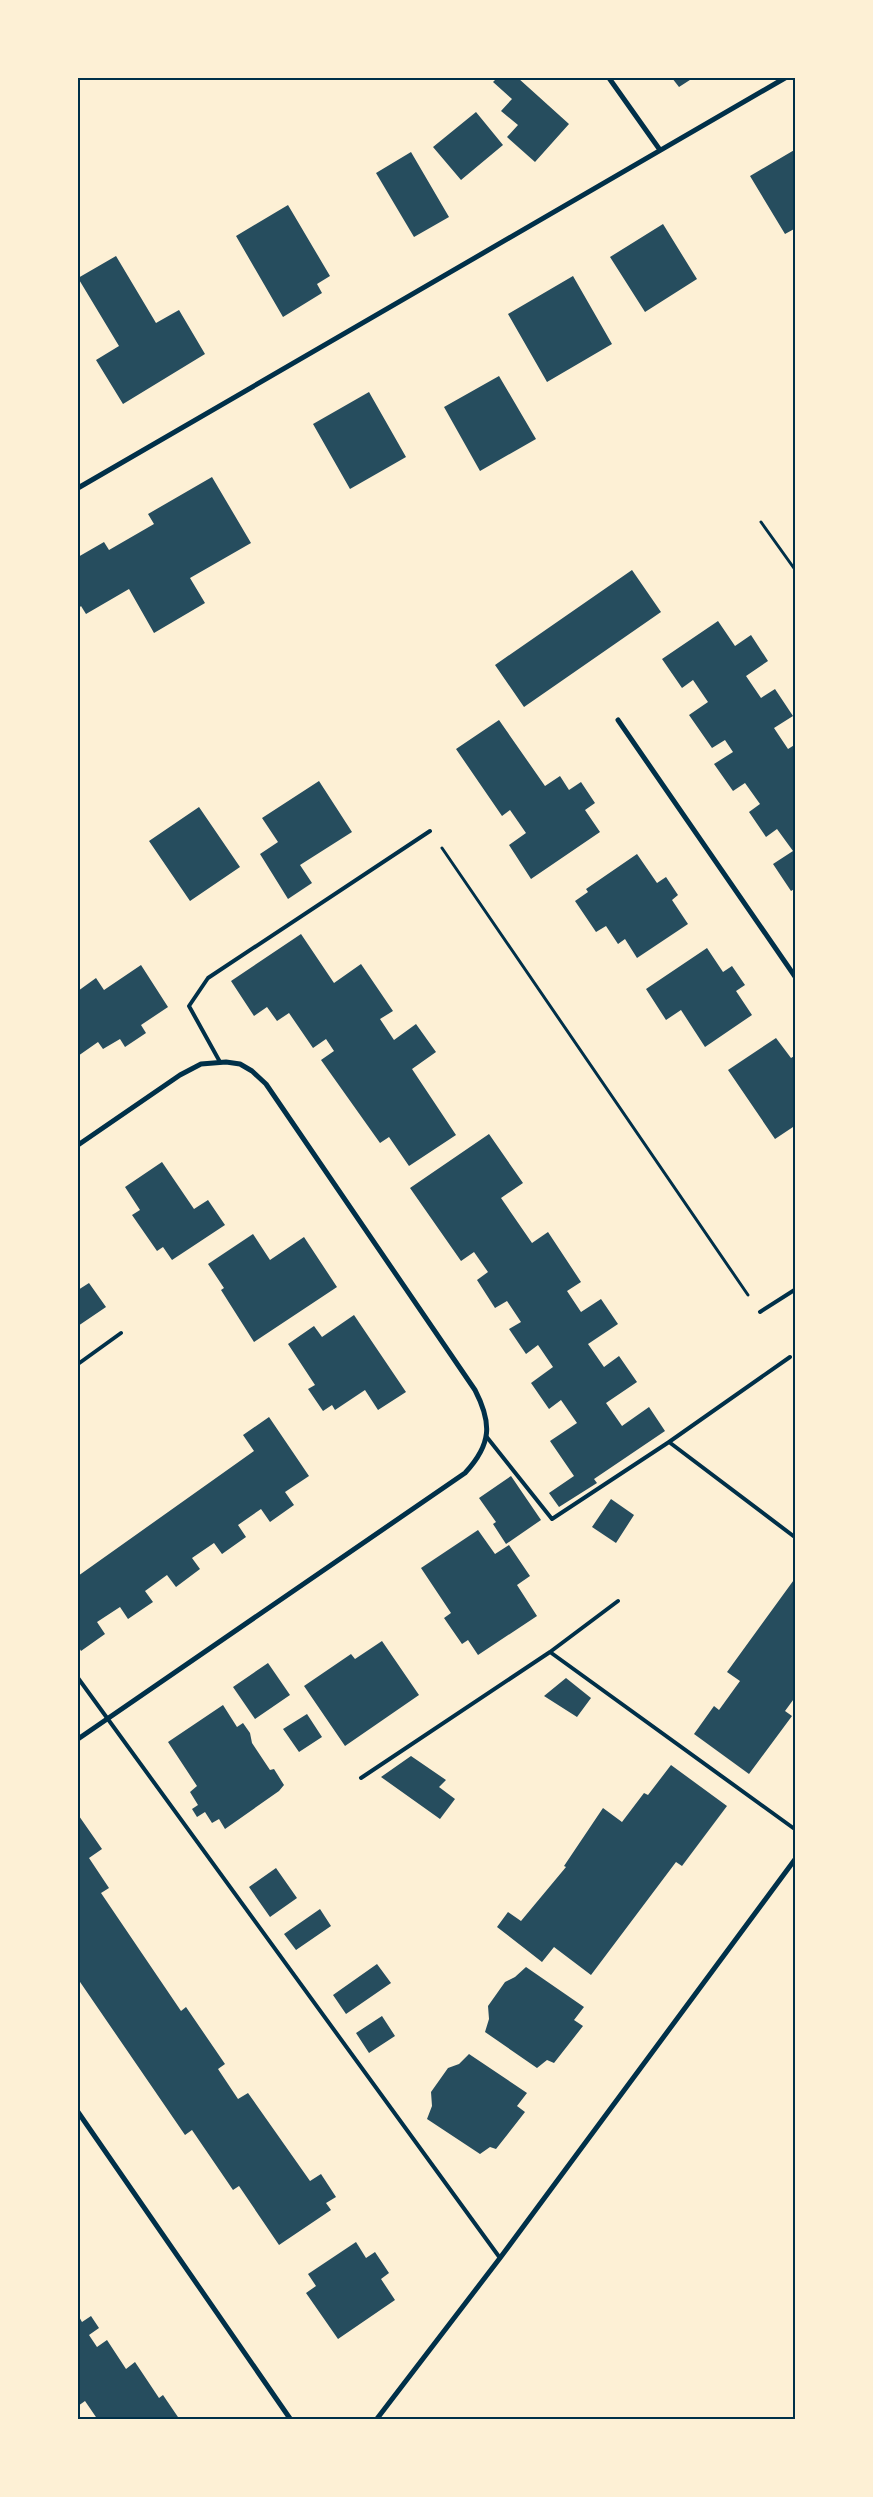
<svg xmlns="http://www.w3.org/2000/svg" width="873" height="2497" viewBox="0 0 873 2497" font-family="Poppins,sans-serif">
<style>
.building{fill:#264d5e}
.lines{fill:none;stroke-linecap:round;stroke-linejoin:round}
.path{stroke:#003049;stroke-width:3}
.service{stroke:#003049;stroke-width:4}
.minor{stroke:#003049;stroke-width:5}
.neatline{fill:none;stroke:#003049;stroke-width:2}
</style>
<rect width="100%" height="100%" fill="#fdf0d5"/>
<path class="building" d="M497,78H518L569,124L535,162L507,137L518,125L501,111L512,99L493,82Z
M672,78H693L679,87Z
M476,112L503,145L461,180L433,147Z
M796,149V228L785,234L750,176Z
M411,152L449,217L414,237L376,173Z
M288,205L330,276L317,284L322,293L283,317L236,236Z
M663,224L697,279L645,312L610,257Z
M116,256L156,323L179,310L205,354L123,404L96,360L119,346L78,278Z
M573,276L612,344L547,382L508,314Z
M499,376L536,439L480,471L444,407Z
M369,392L406,457L350,489L313,424Z
M212,477L251,543L190,578L205,603L154,633L129,589L86,614L81,606L78,609V557L104,542L109,550L154,524L148,514Z
M632,570L661,612L524,707L495,665Z
M718,621L735,646L751,635L768,661L746,676L761,698L775,689L793,716L774,728L788,749L796,744V888L791,891L773,864L793,851L777,829L766,837L749,812L760,804L745,783L733,791L714,764L733,752L725,740L712,748L689,715L708,702L693,680L682,688L662,659Z
M499,720L545,786L560,776L569,790L581,782L595,803L585,810L600,832L531,879L509,845L526,833L510,810L502,816L456,749Z
M319,781L352,832L300,865L312,883L288,899L260,854L278,842L262,818Z
M199,807L240,867L190,901L149,841Z
M637,854L657,883L666,877L678,895L672,900L688,924L637,958L625,939L618,944L606,926L596,932L575,901L588,892L586,889Z
M301,934L334,983L361,964L393,1011L380,1019L394,1040L416,1024L436,1052L412,1069L456,1135L409,1166L389,1137L380,1143L321,1060L334,1051L326,1039L313,1048L289,1013L277,1021L267,1007L254,1016L231,981Z
M707,948L723,972L732,966L745,985L736,991L752,1015L705,1047L681,1010L666,1020L646,989Z
M141,965L168,1007L141,1025L146,1033L125,1047L120,1039L103,1049L98,1042L78,1056V991L96,978L104,990Z
M776,1038L791,1058L796,1055V1125L775,1139L728,1070Z
M489,1134L523,1183L501,1198L532,1243L548,1232L581,1282L567,1291L581,1312L601,1299L618,1324L588,1344L604,1367L619,1356L637,1382L606,1403L622,1426L649,1407L665,1431L594,1479L597,1483L559,1507L549,1493L574,1476L550,1441L577,1423L561,1400L549,1409L531,1383L553,1367L538,1345L526,1354L509,1329L521,1322L507,1301L495,1308L477,1280L488,1272L474,1252L461,1261L410,1188Z
M162,1162L194,1209L208,1200L225,1225L172,1260L163,1247L157,1251L132,1215L140,1210L125,1187Z
M253,1234L270,1260L304,1237L337,1287L254,1342L221,1290L224,1288L208,1264Z
M89,1283L106,1307L78,1326V1290Z
M354,1315L406,1392L378,1410L365,1390L335,1410L332,1405L323,1411L308,1389L315,1385L288,1344L314,1326L322,1337Z
M269,1417L309,1476L285,1492L294,1505L270,1522L261,1509L238,1525L246,1537L222,1554L214,1543L192,1558L200,1569L176,1587L167,1575L145,1591L153,1602L128,1619L120,1607L97,1622L105,1634L81,1651L78,1646V1576L254,1451L243,1435Z
M511,1476L541,1520L506,1544L493,1524L496,1522L479,1498Z
M611,1499L634,1515L616,1543L592,1527Z
M478,1530L495,1554L509,1545L530,1576L517,1585L537,1616L478,1655L468,1640L462,1644L444,1618L451,1613L421,1568Z
M796,1577V1696L785,1711L792,1716L749,1774L694,1734L714,1706L719,1710L740,1681L727,1672Z
M382,1641L419,1695L345,1746L304,1686L351,1654L355,1659Z
M268,1663L290,1695L255,1719L233,1687Z
M566,1678L591,1698L577,1717L544,1696Z
M223,1705L237,1727L243,1723L250,1733L252,1743L270,1770L274,1769L284,1785L279,1791L225,1829L219,1819L212,1823L205,1812L197,1817L192,1809L198,1805L190,1792L197,1786L168,1742Z
M307,1714L322,1737L299,1752L283,1729Z
M411,1756L446,1780L439,1787L455,1799L440,1819L381,1777Z
M671,1765L727,1806L682,1866L676,1862L591,1975L554,1947L542,1962L497,1927L508,1912L521,1921L566,1867L564,1866L603,1808L622,1822L644,1793L648,1795Z
M79,1816L102,1849L89,1858L109,1888L101,1893L181,2011L186,2007L225,2064L218,2069L238,2099L248,2093L310,2181L321,2174L336,2197L326,2203L331,2210L279,2245L239,2186L233,2190L192,2130L185,2135L78,1979Z
M276,1868L297,1898L270,1917L249,1887Z
M320,1909L331,1926L296,1950L284,1934Z
M377,1964L391,1983L346,2014L333,1995Z
M526,1967L584,2007L574,2020L583,2026L554,2063L547,2060L537,2068L485,2032L489,2019L488,2006L505,1982L515,1977Z
M382,2016L395,2036L369,2053L356,2033Z
M469,2054L527,2093L517,2106L525,2112L496,2149L490,2147L480,2154L427,2119L432,2106L431,2092L448,2068L459,2064Z
M356,2242L366,2258L375,2252L389,2273L381,2279L395,2300L338,2339L306,2293L316,2286L308,2274Z
M78,2315L82,2322L91,2316L99,2328L89,2335L97,2347L107,2340L126,2369L135,2362L159,2398L163,2395L180,2420H98L85,2401L78,2406Z"/>
<g class="lines">
<path class="path" d="M761,522L796,571
M442,848L748,1295"/>
<path class="service" d="M220,1062L189,1006L208,978L430,831
M760,1312L796,1289
M78,1364L121,1333
M486,1436L552,1519L669,1442L796,1538
M669,1442L790,1357
M618,1601L550,1652L796,1830
M78,1678L500,2258
M361,1778L550,1652"/>
<path class="minor" d="M609,78L660,150
M78,488L785,78
M618,720L796,978
M78,1145L180,1075L201,1064L226,1062L240,1064L252,1071L266,1084L475,1390C492,1423 492,1444 465,1473L78,1739
M78,2112L291,2420
M376,2420L500,2258L796,1858"/>
</g>
<rect width="873" height="2497" fill="none" stroke="#fdf0d5" stroke-width="158"/>
<rect x="79" y="79" width="715" height="2339" class="neatline"/>
</svg>
